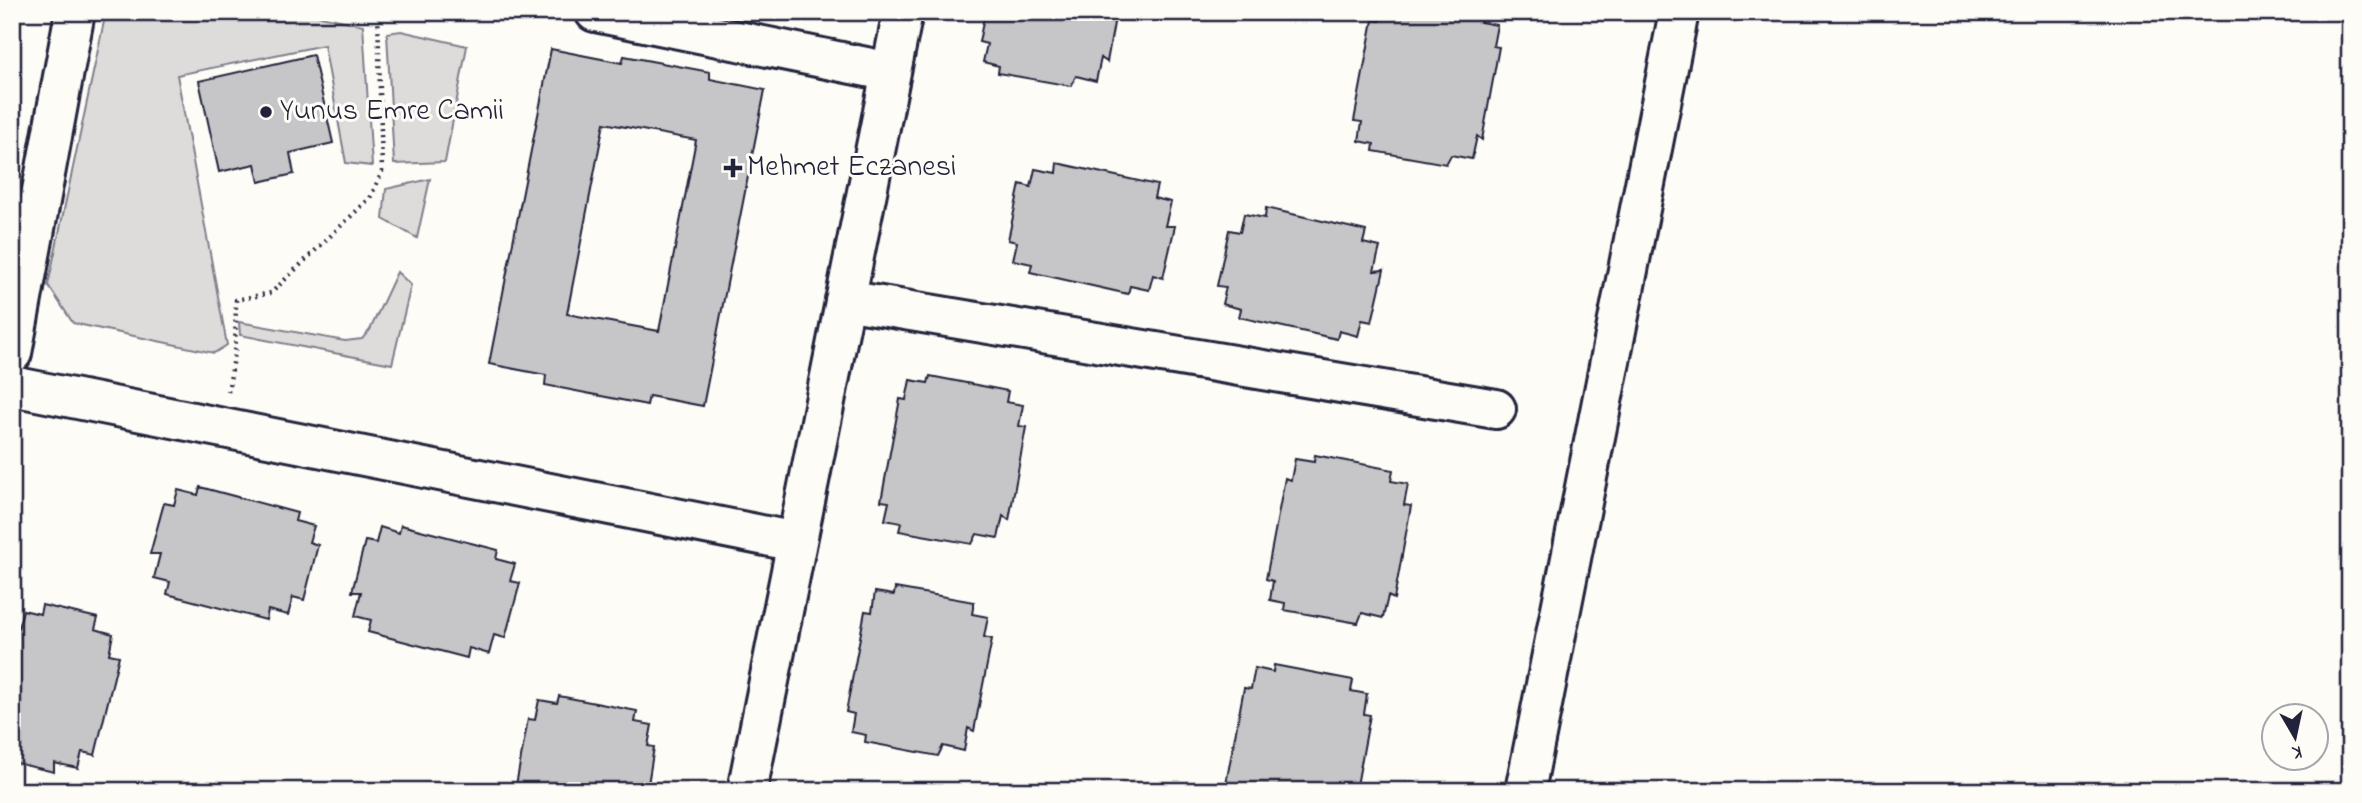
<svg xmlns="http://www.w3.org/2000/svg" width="2362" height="803" viewBox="0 0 2362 803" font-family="'Indie Flower',sans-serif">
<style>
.green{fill:#dddcdb;stroke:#807f8b;stroke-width:2}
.building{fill:#c6c6c8;stroke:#22223b;stroke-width:2;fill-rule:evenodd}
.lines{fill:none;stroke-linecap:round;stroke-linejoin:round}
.minor-casing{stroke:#22223b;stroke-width:44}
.path{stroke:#22223b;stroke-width:4.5;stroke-dasharray:2 5;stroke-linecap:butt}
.minor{stroke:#fdfcf7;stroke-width:38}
.poi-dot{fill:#22223b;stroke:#fdfcf7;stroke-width:2.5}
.labels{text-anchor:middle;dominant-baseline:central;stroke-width:6;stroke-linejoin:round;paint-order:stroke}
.poi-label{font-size:30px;fill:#22223b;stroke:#fdfcf7;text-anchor:start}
</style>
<rect width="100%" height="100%" fill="#fdfcf7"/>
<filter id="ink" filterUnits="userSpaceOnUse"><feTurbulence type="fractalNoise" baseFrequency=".0143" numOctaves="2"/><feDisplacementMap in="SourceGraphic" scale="14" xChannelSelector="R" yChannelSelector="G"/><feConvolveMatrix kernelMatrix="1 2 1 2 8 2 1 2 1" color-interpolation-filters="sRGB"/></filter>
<g filter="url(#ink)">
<path class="green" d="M106,12H302L363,25L372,166L346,163L324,45L177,75L227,345L214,353L73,323L48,285Z
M401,31L467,46L445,162L394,164L387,33Z
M430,179L417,238L383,219L386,189Z
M397,272L411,285L392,364L240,335L239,322L345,341L362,339L370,330Z"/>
<path class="building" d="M985,12H1116L1107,62L1101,58L1096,81L1076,76L1071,86L998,73L999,66L983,62L987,44L979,42Z
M1382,12H1481L1480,22L1497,25L1493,46L1499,47L1482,140L1477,136L1472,159L1451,155L1446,164L1373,151L1374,144L1359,141L1362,122L1354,121L1373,20L1380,21Z
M551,49L622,63L624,56L710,72V79L765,90L703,406L649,396L647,405L545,385L546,375L489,364ZM604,123L696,140L659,331L567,314Z
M313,55L333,143L290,153L294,174L259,182L255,164L219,172L199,81Z
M1057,163L1157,185L1154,198L1171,202L1165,226H1175L1163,278L1153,275L1149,290L1130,286L1128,294L1030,272L1032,264L1013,260L1017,242L1008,240L1020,184L1031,187L1035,169L1056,173Z
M1266,208L1366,231L1363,243L1380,247L1374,271L1384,270L1372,322L1362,320L1358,336L1339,331L1337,339L1239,317L1241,309L1222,304L1226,287L1217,286L1229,230L1240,232L1244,214L1265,218Z
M930,376L1008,391L1006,402L1023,405L1019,426L1026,427L1009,520L1003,516L998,538L977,534L972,544L899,531L901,523L885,520L889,502L881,501L900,399L906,400L910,380L928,383Z
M1315,455L1393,470L1391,481L1408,484L1404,505L1411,506L1394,599L1388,596L1383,618L1362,613L1358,623L1284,610L1285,603L1270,600L1273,581L1266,579L1285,478L1291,480L1295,459L1314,462Z
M200,487L297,513L295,521L314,526L309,542L318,545L304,600L293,597L288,615L268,610L266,620L167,594L170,582L154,578L160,554H150L164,503L174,505L178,490L198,495Z
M401,525L498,550L496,559L515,564L510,581L520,583L505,638L494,635L489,654L469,648L467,658L368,632L371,620L355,616L361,592H352L365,541L376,543L380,527L399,533Z
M895,588L974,602L972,614L988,617L984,637L992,639L974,731L968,728L964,751L943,746L938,756L865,742L866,735L851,732L854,714L846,712L865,611L872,612L875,592L894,595Z
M42,605L98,618L95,629L113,634L109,654L119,656L95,755L82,752L78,768L54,763V772L12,762V628L18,629L23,610L40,614Z
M1274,665L1353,680L1351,691L1367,694L1364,714L1370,715L1356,791L1225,789L1244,688L1251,689L1255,668L1273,672Z
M559,696L637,711L635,722L652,725L648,746L654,747L647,791H515L528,719L535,720L539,700L557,703Z"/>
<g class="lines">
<g class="minor-casing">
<path id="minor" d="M595,12L891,72
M845,300L1496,409
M12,353L75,12
M12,386L796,542
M747,791L903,12
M1525,791L1679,12"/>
</g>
<path class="path" d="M228,392L235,352L236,300L271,293L370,198L382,172L378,12"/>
<use href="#minor" class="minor"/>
</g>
</g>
<g class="poi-dot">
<circle cx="266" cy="112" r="7"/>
<path d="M729.5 157.5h7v7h7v7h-7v7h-7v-7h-7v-7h7z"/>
</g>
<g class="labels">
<g class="poi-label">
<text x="280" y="112">Yunus Emre Camii</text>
<text x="747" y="168">Mehmet Eczanesi</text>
</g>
</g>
<rect width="2362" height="803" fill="none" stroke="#fdfcf7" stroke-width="42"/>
<rect x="21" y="21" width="2320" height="761" fill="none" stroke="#22223b" stroke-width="2.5" filter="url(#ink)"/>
<g transform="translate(2295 737) rotate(171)"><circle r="33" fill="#fdfcf7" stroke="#a5a5ac" stroke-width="2"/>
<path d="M0-5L12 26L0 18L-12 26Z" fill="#22223b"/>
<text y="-10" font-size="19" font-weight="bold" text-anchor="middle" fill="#22223b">K</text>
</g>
</svg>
